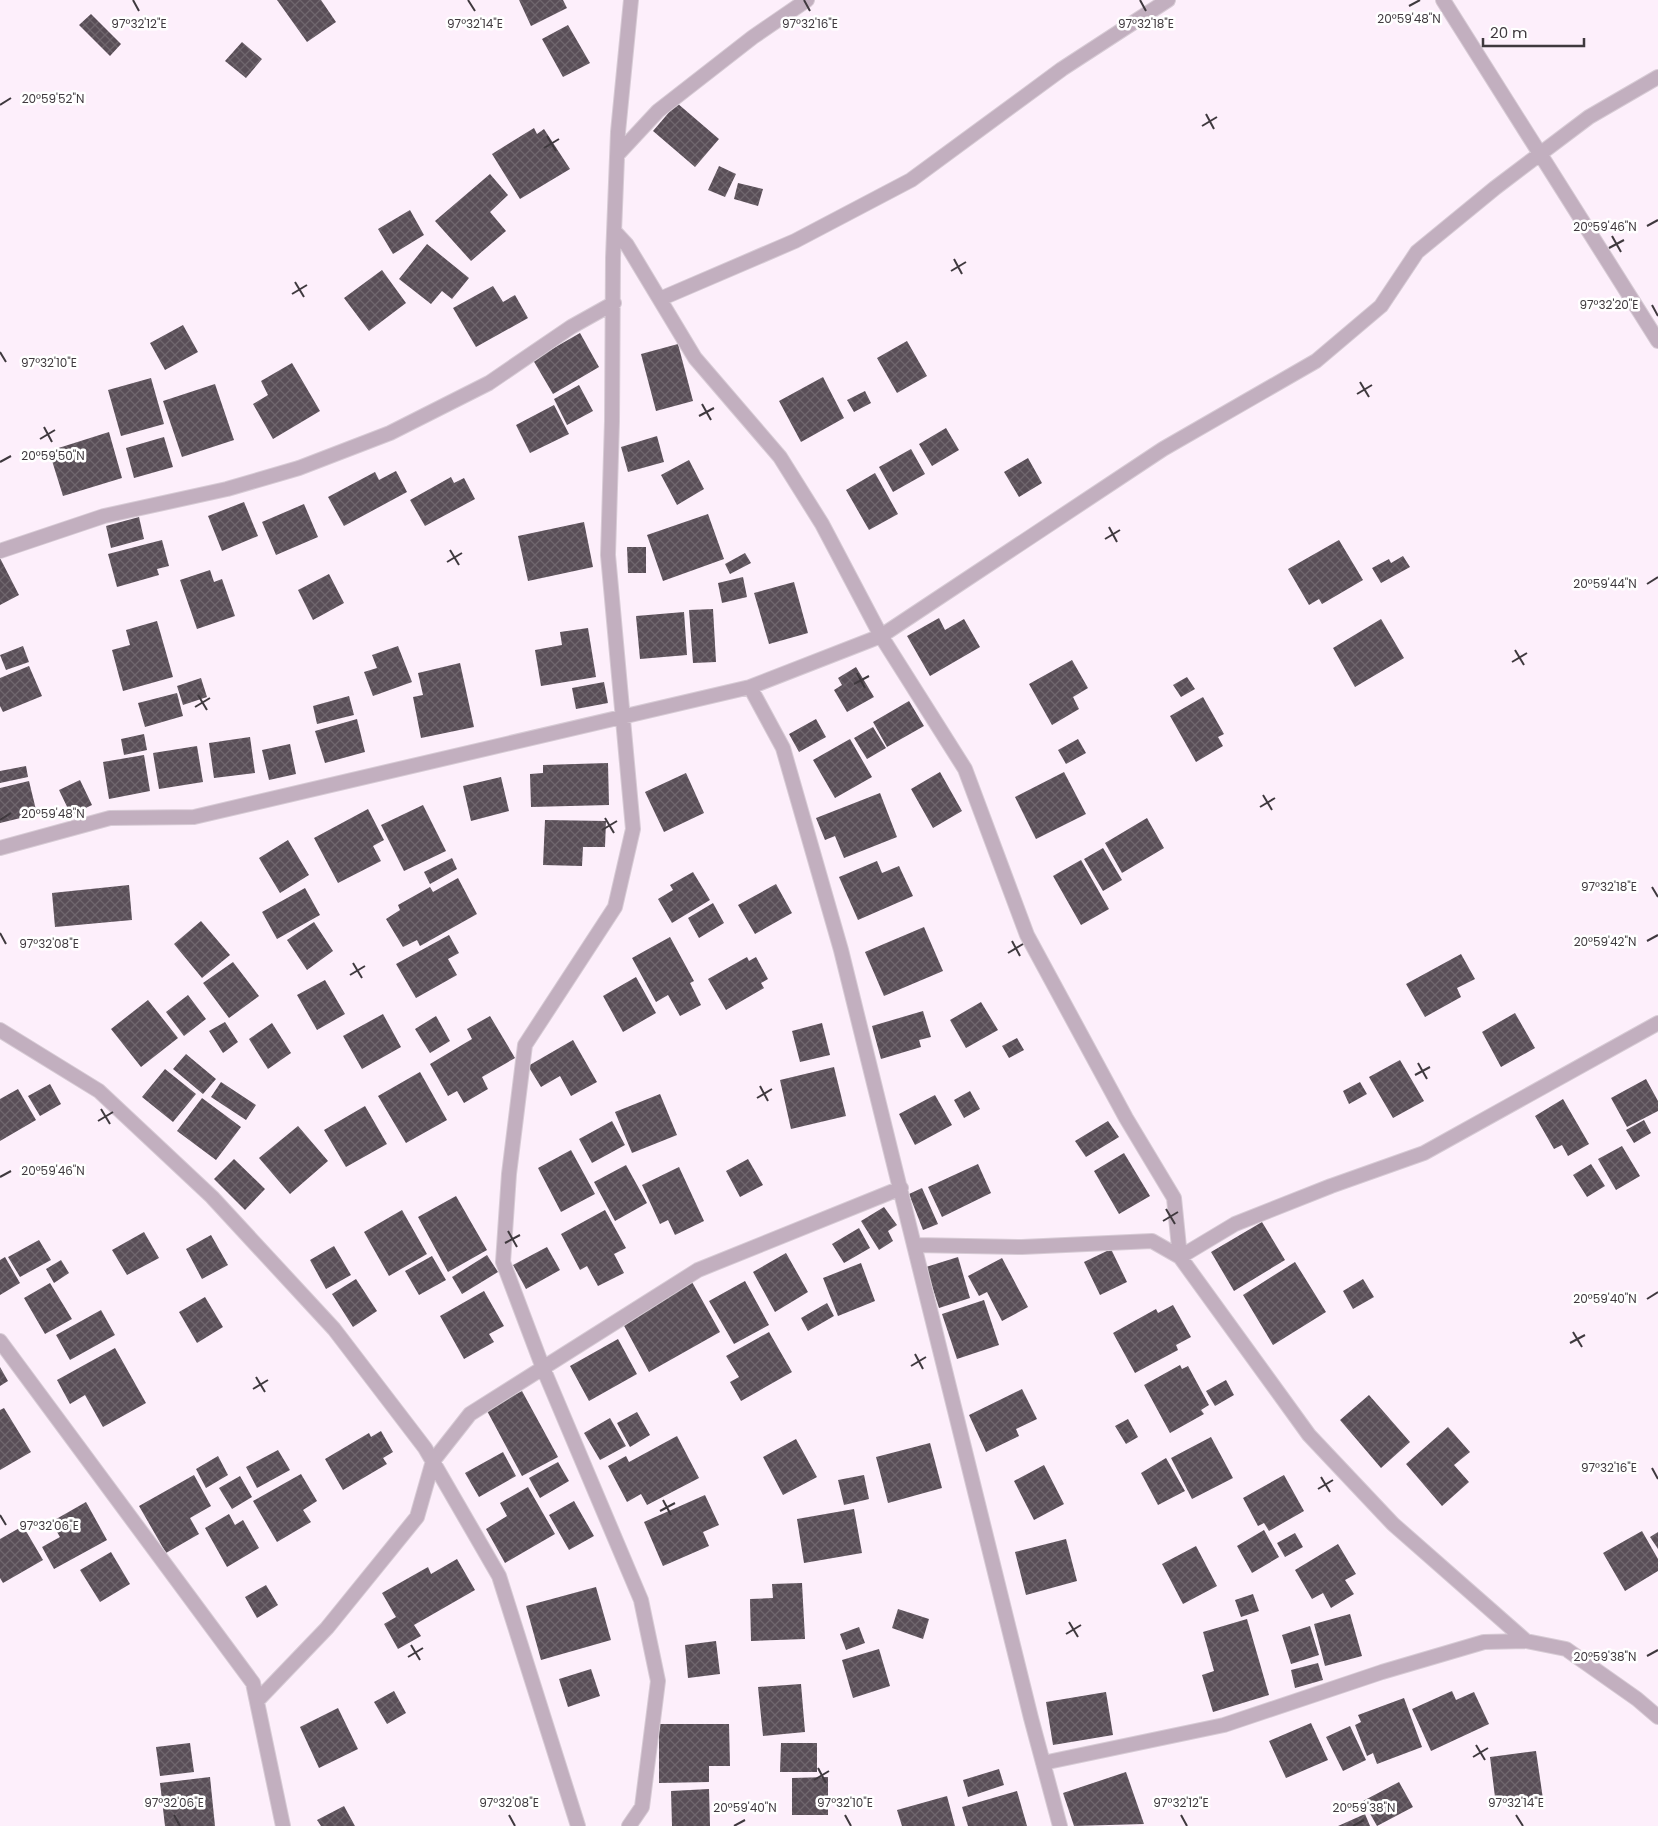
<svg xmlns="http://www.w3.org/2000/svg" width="1658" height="1826" viewBox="0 0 1658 1826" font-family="Poppins,sans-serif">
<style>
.building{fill:url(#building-cross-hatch)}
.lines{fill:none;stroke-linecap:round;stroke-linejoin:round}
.minor-casing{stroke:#d7cbd5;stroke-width:16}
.minor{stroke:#c2afbf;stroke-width:14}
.ticks{fill:none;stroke:#3f393e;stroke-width:2}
.ticks-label{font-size:12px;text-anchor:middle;fill:#3f393e;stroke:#fff;stroke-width:5;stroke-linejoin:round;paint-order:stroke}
</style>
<defs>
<pattern id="building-cross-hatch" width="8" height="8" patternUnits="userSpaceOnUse" patternTransform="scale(1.25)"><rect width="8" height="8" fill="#594e57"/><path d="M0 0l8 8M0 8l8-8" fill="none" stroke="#6f666d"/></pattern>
</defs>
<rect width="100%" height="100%" fill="#fdeffb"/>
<path class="building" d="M277,0H321L336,22L307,42Z
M519,0H563L567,8L531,26Z
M91,14L121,44L110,56L79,25Z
M568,25L590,63L563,77L542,39Z
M242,42L262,59L246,78L225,61Z
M677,103L719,139L695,167L653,131Z
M534,128L537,134L544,129L570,169L520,199L492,154Z
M719,166L736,174L725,197L708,190Z
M490,174L508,195L490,212L506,231L471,261L435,221Z
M738,183L763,189L758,206L734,199Z
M410,210L424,235L393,254L378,229Z
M427,244L469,278L452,299L442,291L431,304L399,279Z
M382,270L406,303L369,331L344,298Z
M493,286L503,302L515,295L528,318L476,347L453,308Z
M183,325L198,352L165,370L150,343Z
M580,333L599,367L553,394L533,360Z
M907,341L927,376L897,393L877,358Z
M678,344L693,401L656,411L641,354Z
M292,363L320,411L273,439L253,404L268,395L261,381Z
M823,377L844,418L801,442L779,401Z
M151,378L164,424L121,436L108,390Z
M215,384L234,440L182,457L163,401Z
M579,385L593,411L567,425L554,399Z
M865,391L871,403L854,412L847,400Z
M554,405L569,434L530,453L516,425Z
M946,428L959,450L932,466L919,444Z
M109,432L122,478L63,496L49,451Z
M657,436L664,462L628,472L621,447Z
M164,437L173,467L134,478L126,448Z
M911,449L925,474L893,492L879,467Z
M1028,458L1042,483L1019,497L1004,472Z
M689,460L704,489L677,505L661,475Z
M396,471L407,492L344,526L328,497L375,472L379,480Z
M875,473L898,514L869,530L846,490Z
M451,477L454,483L464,478L475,499L425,526L410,500Z
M244,502L258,536L222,551L208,516Z
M304,504L318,537L276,555L262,522Z
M708,514L724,559L663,581L647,535Z
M139,517L144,539L111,548L106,526Z
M584,522L593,567L528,581L518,536Z
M162,540L169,566L157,569L159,575L117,587L108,554Z
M1339,540L1363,580L1322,604L1319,599L1309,605L1288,569Z
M627,547H646V573H628Z
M745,553L751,563L730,574L725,564Z
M1403,556L1410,567L1381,583L1372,568L1389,559L1391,563Z
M0,558L19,595L0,605Z
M210,570L214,582L222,579L235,616L197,629L180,580Z
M329,574L344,603L313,620L298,590Z
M743,577L747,597L722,603L718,583Z
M794,582L808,633L769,644L754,593Z
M713,609L716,662L693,663L689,610Z
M684,612L687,655L640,659L636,616Z
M939,618L945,630L964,619L980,647L930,676L907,636Z
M1381,619L1404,658L1355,687L1333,648Z
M157,621L173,677L123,691L112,650L130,645L126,630Z
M588,628L596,677L541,686L535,650L562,645L560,632Z
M23,646L29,662L6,670L0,655Z
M398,646L412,682L373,696L364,672L377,668L372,655Z
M1072,660L1088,688L1073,697L1079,709L1052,725L1029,684Z
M460,663L474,727L421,738L413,697L423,695L418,673Z
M29,666L42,696L3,712L0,706V678Z
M856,667L874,697L847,712L834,690L842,685L838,678Z
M1187,677L1195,689L1181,697L1173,685Z
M201,678L207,697L183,705L177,686Z
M604,682L608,703L576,709L572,688Z
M177,693L183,716L145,727L138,703Z
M349,696L354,715L317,724L313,706Z
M1203,697L1224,734L1218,737L1223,746L1196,762L1170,716Z
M909,701L924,726L887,747L873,722Z
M357,719L365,752L325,763L315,731Z
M816,719L826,737L799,752L789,734Z
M873,727L886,748L867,759L854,738Z
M144,734L147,750L124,755L121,739Z
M250,737L255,773L214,778L209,743Z
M850,739L872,777L835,798L813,760Z
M1078,739L1086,753L1066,764L1058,750Z
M290,744L296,774L269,780L262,750Z
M197,746L203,782L159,789L153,753Z
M144,755L150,791L109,799L103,762Z
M608,763L609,805L531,807L530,774L543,773V765Z
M26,766L28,777L0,783V771Z
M940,772L962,811L933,828L911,789Z
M1064,772L1086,814L1036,839L1015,797Z
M686,773L704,813L664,832L645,792Z
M501,777L509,811L471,821L463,786Z
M80,780L92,805L71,815L59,790Z
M29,781L37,814L0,823V788Z
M880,793L897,837L844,858L835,836L825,840L816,818Z
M423,805L446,851L404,871L381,825Z
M368,809L384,840L373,846L381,861L338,883L314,838Z
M1147,818L1164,848L1122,873L1105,843Z
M545,820L606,821L605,847H583L582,866L543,865Z
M288,840L309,875L280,893L259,858Z
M1103,848L1122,880L1103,891L1084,859Z
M452,858L457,869L430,884L424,872Z
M1081,860L1109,909L1081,925L1053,876Z
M877,861L882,873L899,866L913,896L858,920L839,877Z
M693,872L710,900L672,923L658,899L673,890L670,885Z
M458,878L477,914L420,946L417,940L403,947L386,919L400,910L398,905L430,887L433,892Z
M776,884L792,913L755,934L738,905Z
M129,885L132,920L55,927L52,893Z
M305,888L320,915L277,939L262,912Z
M713,903L724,923L699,938L688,918Z
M201,921L230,955L202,978L174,944Z
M314,922L333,951L307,970L287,940Z
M924,927L943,971L884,996L865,952Z
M449,935L459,953L448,959L457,975L416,998L396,964Z
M670,937L694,981L690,983L701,1005L680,1016L668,995L656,1002L632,958Z
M1461,954L1475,979L1457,988L1461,997L1425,1017L1406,984Z
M747,957L749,961L756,957L768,979L761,983L764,988L726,1010L708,979Z
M233,962L259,996L229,1018L203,983Z
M636,977L656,1013L623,1032L603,996Z
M325,980L345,1014L317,1030L297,995Z
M188,995L206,1019L184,1036L166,1012Z
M148,1000L178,1038L141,1067L111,1029Z
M981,1002L998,1030L966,1048L950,1020Z
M923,1011L931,1037L919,1040L921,1047L881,1059L872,1026Z
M1515,1013L1535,1048L1501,1067L1482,1032Z
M383,1014L401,1047L362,1069L343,1036Z
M436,1016L450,1041L430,1053L415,1029Z
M490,1016L515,1058L482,1077L488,1089L464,1103L457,1091L448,1096L430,1064L472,1039L467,1029Z
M225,1022L238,1042L223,1053L209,1031Z
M272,1023L291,1053L268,1069L249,1039Z
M822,1023L830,1055L800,1062L792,1031Z
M1017,1038L1024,1050L1009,1058L1002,1046Z
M573,1040L597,1082L571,1096L560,1076L541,1087L528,1066Z
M186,1054L216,1079L203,1094L173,1069Z
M1400,1060L1424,1101L1393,1118L1369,1077Z
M834,1067L846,1116L791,1129L780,1080Z
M165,1069L196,1094L173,1122L142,1097Z
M420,1072L447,1120L406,1143L378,1096Z
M1646,1079L1658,1101V1111L1627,1127L1611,1098Z
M221,1082L256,1105L246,1120L211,1097Z
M1360,1082L1367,1094L1349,1104L1343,1091Z
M50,1084L61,1104L40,1116L28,1096Z
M18,1089L36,1120L0,1141V1099Z
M970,1091L980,1109L964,1118L954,1100Z
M660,1094L677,1135L632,1153L615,1112Z
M935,1095L952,1125L915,1145L899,1114Z
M202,1098L241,1127L216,1160L177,1131Z
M1563,1099L1589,1144L1568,1156L1562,1145L1554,1149L1535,1116Z
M365,1106L387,1144L346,1167L324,1130Z
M1644,1120L1651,1133L1634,1143L1626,1130Z
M612,1121L625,1145L592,1163L579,1139Z
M1108,1121L1119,1137L1086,1157L1075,1141Z
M298,1126L328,1161L290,1194L259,1158Z
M1622,1146L1640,1176L1616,1190L1598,1159Z
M571,1150L595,1194L561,1212L538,1168Z
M1124,1153L1150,1196L1119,1214L1094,1171Z
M234,1159L265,1189L245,1210L214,1179Z
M748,1159L763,1185L740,1197L726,1171Z
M978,1164L991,1193L942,1217L928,1187Z
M1591,1164L1605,1186L1587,1197L1573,1175Z
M626,1165L647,1203L615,1221L594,1182Z
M679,1167L704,1221L675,1235L668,1220L660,1224L642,1185Z
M922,1188L938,1224L923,1230L909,1194Z
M456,1196L487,1250L448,1272L418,1217Z
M884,1207L897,1225L888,1231L893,1241L879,1250L861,1221Z
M402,1210L427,1254L389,1276L364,1232Z
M605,1210L626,1248L614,1254L624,1273L598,1286L587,1266L580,1270L561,1234Z
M1262,1222L1285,1260L1234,1291L1211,1252Z
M859,1228L870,1248L844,1263L832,1244Z
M144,1232L159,1258L127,1275L112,1250Z
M211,1235L228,1265L202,1279L186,1249Z
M39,1240L51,1260L20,1277L8,1257Z
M334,1246L351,1275L326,1289L310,1260Z
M547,1247L560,1270L526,1289L513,1265Z
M1111,1249L1127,1282L1100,1295L1084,1262Z
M786,1253L808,1292L775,1312L753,1272Z
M487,1255L498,1272L462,1294L452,1277Z
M432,1256L446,1280L419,1295L405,1271Z
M5,1257L20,1283L0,1295V1260Z
M958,1257L970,1298L939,1308L926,1267Z
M1002,1258L1028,1307L1002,1321L987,1292L979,1296L968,1276Z
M61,1260L69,1273L54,1283L46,1269Z
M1295,1262L1326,1312L1273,1345L1243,1295Z
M861,1263L875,1301L838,1316L823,1278Z
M356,1279L377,1311L353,1327L332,1294Z
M1363,1279L1374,1297L1353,1309L1343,1291Z
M745,1281L769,1325L734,1344L709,1301Z
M692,1282L720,1332L649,1372L622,1322Z
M50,1283L72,1319L45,1334L24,1298Z
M484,1291L504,1326L489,1334L494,1342L464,1359L440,1316Z
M205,1297L223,1327L197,1343L179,1312Z
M984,1300L999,1345L957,1359L942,1314Z
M827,1303L834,1316L808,1331L801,1318Z
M1173,1305L1191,1337L1176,1345L1178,1350L1135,1373L1113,1333L1156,1309L1158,1313Z
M101,1310L115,1335L70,1360L56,1335Z
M769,1332L792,1372L741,1401L730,1382L739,1377L726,1356Z
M618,1339L637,1374L589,1401L570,1366Z
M115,1348L146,1403L103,1427L85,1395L70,1404L57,1380Z
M1180,1365L1182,1369L1188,1366L1209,1405L1201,1410L1204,1414L1170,1433L1144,1385Z
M0,1367L8,1381L0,1386Z
M1226,1380L1234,1395L1215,1406L1206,1391Z
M1022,1389L1037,1419L1016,1429L1019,1436L986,1452L969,1415Z
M522,1391L558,1457L522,1476L486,1409Z
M1369,1395L1410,1442L1381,1468L1340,1420Z
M4,1408L31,1452L0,1470V1410Z
M637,1412L650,1435L630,1447L617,1423Z
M610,1418L626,1446L600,1460L584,1433Z
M1128,1419L1138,1437L1126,1444L1115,1426Z
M1448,1427L1470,1452L1454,1465L1469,1482L1442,1506L1406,1464Z
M381,1431L393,1452L383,1458L387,1464L343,1490L325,1459L369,1433L371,1437Z
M677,1436L699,1478L647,1505L641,1494L627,1502L608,1466L626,1456L629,1462Z
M1211,1437L1233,1478L1192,1499L1171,1458Z
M796,1439L817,1477L783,1495L763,1457Z
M930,1443L942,1488L888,1503L876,1457Z
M278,1450L290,1470L257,1488L246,1467Z
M503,1452L516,1476L479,1497L465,1473Z
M218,1456L228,1475L206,1488L196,1469Z
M1166,1458L1185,1491L1158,1505L1141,1473Z
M558,1462L569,1481L540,1498L529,1478Z
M1044,1465L1064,1504L1034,1520L1014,1481Z
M301,1474L317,1501L303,1510L311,1522L277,1542L253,1501Z
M194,1475L211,1506L190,1518L199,1534L166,1553L139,1506Z
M864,1475L869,1499L844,1505L838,1480Z
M1284,1475L1304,1511L1269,1531L1264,1523L1258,1526L1243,1498Z
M240,1476L252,1497L232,1509L219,1488Z
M528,1487L555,1534L505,1563L486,1529L507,1516L500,1503Z
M705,1495L719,1525L703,1532L709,1546L663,1566L644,1522Z
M574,1501L594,1536L569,1550L549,1515Z
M86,1502L107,1540L54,1569L42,1547L60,1537L51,1522Z
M854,1509L862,1553L804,1563L797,1519Z
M229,1514L235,1525L243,1520L259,1548L227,1567L205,1528Z
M23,1526L43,1560L3,1583L0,1578V1539Z
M1264,1530L1279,1557L1252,1573L1237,1546Z
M1642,1531L1658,1559V1571L1625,1591L1603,1553Z
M1658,1532V1549L1650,1537Z
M1295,1533L1303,1547L1285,1557L1277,1543Z
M1066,1539L1077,1581L1026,1595L1015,1552Z
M1338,1544L1356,1574L1345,1580L1354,1594L1331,1608L1323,1593L1312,1599L1295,1570Z
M1196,1546L1217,1586L1183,1604L1162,1564Z
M111,1552L130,1584L100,1602L80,1570Z
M457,1559L475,1590L414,1625L421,1636L398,1649L384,1624L396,1617L382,1593L428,1567L431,1574Z
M802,1583L805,1639L751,1641L750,1599L773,1598L772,1584Z
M266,1585L278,1605L257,1618L245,1597Z
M596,1587L611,1640L541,1660L526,1606Z
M1253,1594L1259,1611L1241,1617L1235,1600Z
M898,1609L929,1619L923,1639L892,1628Z
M1350,1614L1362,1656L1325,1666L1314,1624Z
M1247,1619L1269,1695L1213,1712L1202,1675L1214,1671L1203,1632Z
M1310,1626L1319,1655L1291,1664L1282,1635Z
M859,1627L865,1643L846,1650L840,1634Z
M716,1641L720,1674L688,1678L685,1645Z
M879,1649L890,1686L853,1698L842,1660Z
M1318,1663L1323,1680L1295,1688L1291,1670Z
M591,1669L600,1696L568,1707L559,1679Z
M801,1684L805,1732L763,1736L758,1687Z
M394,1691L406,1713L387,1724L374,1702Z
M1452,1691L1456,1700L1474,1692L1489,1724L1431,1751L1412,1709Z
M1106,1692L1113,1735L1053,1745L1046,1702Z
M1404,1698L1422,1747L1377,1764L1373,1753L1367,1756L1355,1725L1361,1722L1358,1715Z
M338,1708L358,1749L319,1768L300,1727Z
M1311,1723L1328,1760L1286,1778L1269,1741Z
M659,1724H729L730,1766H709V1782L659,1783Z
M1350,1726L1366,1760L1343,1771L1326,1737Z
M190,1743L194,1772L160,1776L156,1747Z
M781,1743H817V1772H780Z
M1536,1751L1543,1799L1496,1805L1490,1757Z
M999,1769L1004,1785L968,1797L963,1780Z
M1126,1772L1144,1824L1074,1826L1063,1793Z
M210,1777L215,1826H165L160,1783Z
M828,1777V1815H792V1778Z
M1399,1782L1413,1807L1377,1826L1363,1801Z
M709,1789L710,1826H672L671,1791Z
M1017,1791L1027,1826H968L962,1807Z
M947,1796L955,1826H902L897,1810Z
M344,1806L355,1826H321L317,1820Z
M1365,1814L1370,1826H1338Z"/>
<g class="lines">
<g class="minor-casing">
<path id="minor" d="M1443,0L1658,341
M618,154L658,111L753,37L807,0
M615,232L627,245L695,358L780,457L822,524L881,636L965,769L1027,935L1126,1118L1174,1198L1180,1257L1235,1224L1331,1186L1424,1153L1658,1023
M660,299L795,241L911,180L1062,69L1168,0
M0,551L104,516L227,489L299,468L390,433L489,383L571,327L614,303
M750,687L783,748L841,950L1031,1718L1060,1826
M0,848L110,818L194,817L750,687L881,636L1163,449L1316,361L1381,306L1417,252L1495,188L1589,117L1658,77
M0,1030L99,1091L212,1197L334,1329L425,1448L499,1576L578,1826
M915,1245L1022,1247L1152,1241L1180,1257L1309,1435L1393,1524L1526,1641
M0,1341L253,1683L283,1826
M257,1701L327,1628L417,1517L433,1461L470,1414L698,1270L901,1188
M1043,1763L1224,1725L1382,1672L1484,1642L1526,1641L1566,1649L1637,1699L1658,1717
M629,1826L642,1807L658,1681L641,1600L543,1368L503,1262L509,1174L525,1045L615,907L633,829L608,555L612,421L613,258L618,132L631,0"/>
</g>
<use href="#minor" class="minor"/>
</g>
<path class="ticks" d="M133,0L139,11M468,0L475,11M804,0L810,11M1140,0L1146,11M1409,6L1420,0M0,105L11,98M1206,114L1214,129M1202,126L1217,117M547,136L556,151M544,148L559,139M1647,226L1658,220M1612,236L1621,252M1609,248L1624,240M954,259L962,274M951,271L966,262M295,282L304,297M292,294L307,285M1652,305L1658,316M0,352L6,362M1360,382L1369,397M1357,394L1372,385M702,404L711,420M699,416L714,408M44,427L52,442M40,439L55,430M0,462L11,456M1109,527L1117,542M1105,539L1120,530M450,550L459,565M447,562L462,553M1647,584L1658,577M1515,650L1524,665M1512,662L1527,653M857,673L865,688M854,684L869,676M198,695L207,710M195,707L210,698M1263,795L1272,810M1260,807L1275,798M605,818L614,833M0,820L11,813M602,830L617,821M1652,887L1658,897M0,933L6,944M1012,941L1020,956M1647,941L1658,935M1008,953L1023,944M353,963L362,978M350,975L365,966M1418,1063L1427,1079M1415,1075L1430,1067M760,1086L768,1101M757,1098L772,1089M101,1109L110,1124M98,1121L113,1112M0,1177L11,1171M1166,1209L1175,1224M1163,1221L1178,1212M508,1231L517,1247M505,1243L520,1235M1647,1299L1658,1292M1573,1332L1582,1347M1570,1343L1585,1335M915,1354L923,1369M911,1366L926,1357M256,1377L265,1392M253,1389L268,1380M1652,1468L1658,1479M1321,1477L1330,1492M1318,1489L1333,1480M663,1500L671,1515M660,1511L675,1503M0,1515L6,1525M1069,1622L1078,1637M1066,1634L1081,1625M411,1645L420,1660M1647,1656L1658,1650M408,1657L423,1648M1476,1745L1485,1760M1473,1757L1488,1748M818,1768L826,1783M814,1780L829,1771M174,1815L180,1826M509,1815L515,1826M845,1815L851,1826M1181,1815L1187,1826M1516,1815L1523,1826M734,1826L745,1820M1353,1826L1364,1820"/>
<g class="ticks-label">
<text x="1409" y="23">20°59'48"N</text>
<text x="139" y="28">97°32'12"E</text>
<text x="475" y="28">97°32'14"E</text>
<text x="810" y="28">97°32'16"E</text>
<text x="1146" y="28">97°32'18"E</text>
<text x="53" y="103">20°59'52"N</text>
<text x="1605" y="231">20°59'46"N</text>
<text x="1609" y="309">97°32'20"E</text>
<text x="49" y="367">97°32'10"E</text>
<text x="53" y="460">20°59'50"N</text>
<text x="1605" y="588">20°59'44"N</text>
<text x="53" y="818">20°59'48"N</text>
<text x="1609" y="891">97°32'18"E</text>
<text x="1605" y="946">20°59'42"N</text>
<text x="49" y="948">97°32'08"E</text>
<text x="53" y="1175">20°59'46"N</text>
<text x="1605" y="1303">20°59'40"N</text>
<text x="1609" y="1472">97°32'16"E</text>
<text x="49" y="1530">97°32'06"E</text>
<text x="1605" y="1661">20°59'38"N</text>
<text x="174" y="1807">97°32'06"E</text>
<text x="509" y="1807">97°32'08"E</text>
<text x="845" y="1807">97°32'10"E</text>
<text x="1181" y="1807">97°32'12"E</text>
<text x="1516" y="1807">97°32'14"E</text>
<text x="745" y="1812">20°59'40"N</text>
<text x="1364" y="1812">20°59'38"N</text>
</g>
<path d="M1483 38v8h101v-8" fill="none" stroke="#3f393e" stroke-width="2.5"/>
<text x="1490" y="38" font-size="15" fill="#3f393e" stroke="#ffffff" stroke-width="4" paint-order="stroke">20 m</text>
</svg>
